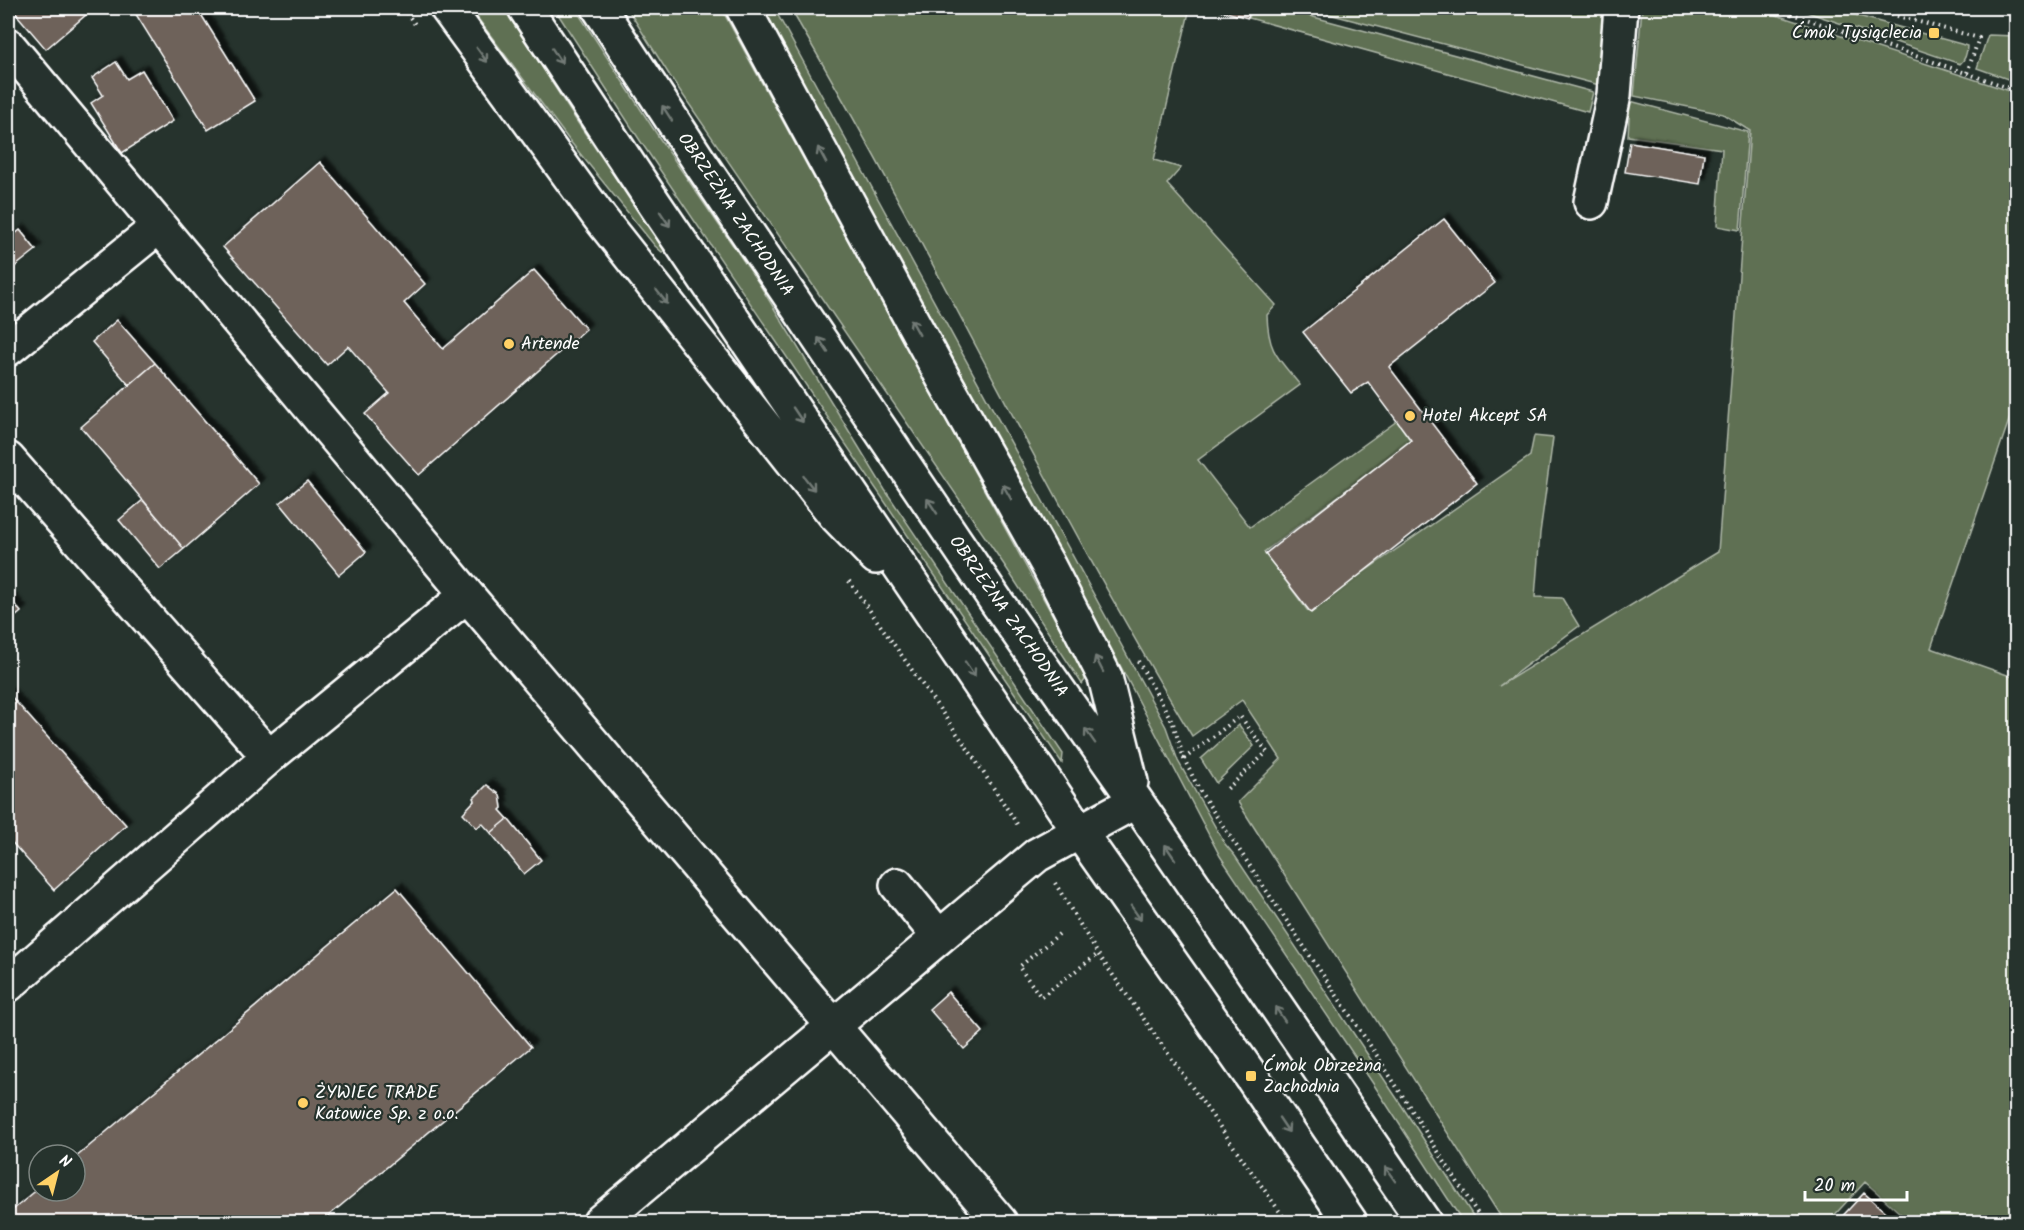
<svg xmlns="http://www.w3.org/2000/svg" width="2024" height="1230" viewBox="0 0 2024 1230" font-family="Kalam,sans-serif">
<style>
.green{fill:#5e6f52;stroke:#aeb7a8;stroke-width:1.5}
.building{fill:#6e625a;stroke:#fff;stroke-width:1.5;filter:url(#shadow)}
.lines{fill:none;stroke-linecap:round;stroke-linejoin:round}
.minor-casing{stroke:#fff;stroke-width:38}
.path{stroke:#fff;stroke-width:4;stroke-dasharray:1.5 4.5;stroke-linecap:butt}
.minor{stroke:#26332d;stroke-width:33}
.oneway{stroke:#727a76}
.poi-dot{fill:#ffd166;stroke:#26332d;stroke-width:2}
.labels{text-anchor:middle;dominant-baseline:central;stroke-width:4.5;stroke-linejoin:round;paint-order:stroke}
.poi-label{font-size:18px;fill:#fff;stroke:#26332d;text-anchor:start}
.street-label{font-size:18px;fill:#fff;stroke:#26332d}
</style>
<defs>
<filter id="shadow"><feDropShadow dx="5.5" dy="-5.5" stdDeviation="1.5" flood-color="#0009"/></filter>
</defs>
<rect width="100%" height="100%" fill="#26332d"/>
<filter id="ink" filterUnits="userSpaceOnUse"><feTurbulence type="fractalNoise" baseFrequency=".0167" numOctaves="2"/><feDisplacementMap in="SourceGraphic" scale="12" xChannelSelector="R" yChannelSelector="G"/><feConvolveMatrix kernelMatrix="1 2 1 2 8 2 1 2 1" color-interpolation-filters="sRGB"/></filter>
<g filter="url(#ink)">
<path class="green" d="M470,8H504L578,123L665,250L662,252L655,246L569,140Z
M554,8H575L662,142L758,282L885,490L1063,754L1062,763L641,142Z
M627,8H721L1083,671L1085,680L1082,684L1007,569L799,265L670,76Z
M761,8H774L1166,727L1178,761L1225,844L1235,856L1402,1106L1477,1222H1463L1374,1085L1220,856L1100,627Z
M790,8H1190L1154,160L1181,168L1167,184L1276,305L1267,315C1268,352 1278,358 1300,385L1198,460L1250,527L1397,421L1411,441L1264,552L1308,611L1530,456L1534,436L1553,438L1540,533L1535,597L1562,598L1579,626L1499,686L1718,552L1750,131L1723,114L1634,96L1642,8H1755L2016,93V400L1931,648L2016,678V1222H1910L1865,1182L1828,1222H1504L1238,802L1281,759L1242,700L1192,736C1048,499 931,246 790,8Z
M1252,8H1280L1593,92L1588,112L1249,18Z
M1306,8H1610L1607,87Z
M1795,8H1829L1961,44L1967,46C1967,53 1965,60 1960,64Z
M1988,35L2016,36V82L1977,68Z
M1630,101L1748,132L1740,230L1717,226L1722,149L1628,136Z
M1239,725L1254,746L1216,783L1201,759Z"/>
<path class="building" d="M11,8H94L46,49Z
M132,8H197L255,101L208,130Z
M1219,8H1250L1248,18L1218,10Z
M116,62L127,79L142,70L173,121L122,153L91,103L103,95L92,78Z
M1630,142L1704,154L1700,184L1625,172Z
M320,162L425,284L404,303L443,349L534,270L586,329L419,475L365,414L389,393L348,346L327,365L223,247Z
M1444,219L1495,283L1389,367L1477,483L1311,613L1265,554L1411,440L1368,382L1351,393L1303,332Z
M20,230L36,250L8,272V240Z
M117,320L155,363L129,385L92,342Z
M155,363L259,484L184,549L81,427Z
M307,481L366,552L339,575L280,503Z
M143,500L184,549L160,569L119,520Z
M8,597L21,612L8,623Z
M8,693L126,825L54,890L8,838Z
M487,785L500,795L502,808L500,810L508,819L491,833L482,823L477,828L463,813L475,800L474,798Z
M508,819L541,860L524,874L491,833Z
M397,888L531,1047L321,1222H8V1214L39,1188V1191H75V1158Z
M948,992L983,1032L964,1049L929,1009Z
M1864,1193L1896,1222H1837Z"/>
<g class="lines">
<g class="minor-casing">
<path id="minor" d="M447,8L600,218L835,515L876,557
M525,8L652,200L1079,831L1251,1076L1350,1222
M599,8L701,164L996,601L1136,801L1424,1222
M743,8L943,378L1049,567L1105,677L1131,782
M8,45L467,595L1000,1222
M1591,202L1614,95L1621,8
M8,349L158,227
M8,459L269,757
M897,885L939,937
M8,985L269,757L467,595
M600,1222L1037,855L1136,801"/>
</g>
<path class="path" d="M403,8L417,27
M1774,8L2016,90
M1868,8L1979,38L1967,73
M849,581L970,752L1019,827
M1138,661L1173,723L1184,759L1201,793L1374,1051L1483,1222
M1184,759L1240,716L1267,752L1227,789
M1055,883L1098,954L1287,1222
M1059,934L1019,967L1041,997L1098,954"/>
<use href="#minor" class="minor"/>
</g>
<defs><path id="oneway-shaft" d="M-6 0H5M1.5-3L5.5 0L1.5 3" fill="none" stroke-width="1.6" stroke-linecap="round" stroke-linejoin="round" transform="scale(1.5)"/></defs>
<g class="oneway">
<use href="#oneway-shaft" transform="translate(482 55) rotate(54)"/>
<use href="#oneway-shaft" transform="translate(557 56) rotate(57)"/>
<use href="#oneway-shaft" transform="translate(667 113) rotate(-123)"/>
<use href="#oneway-shaft" transform="translate(822 155) rotate(-118)"/>
<use href="#oneway-shaft" transform="translate(665 219) rotate(56)"/>
<use href="#oneway-shaft" transform="translate(662 297) rotate(52)"/>
<use href="#oneway-shaft" transform="translate(915 327) rotate(-119)"/>
<use href="#oneway-shaft" transform="translate(823 345) rotate(-124)"/>
<use href="#oneway-shaft" transform="translate(798 415) rotate(56)"/>
<use href="#oneway-shaft" transform="translate(809 483) rotate(52)"/>
<use href="#oneway-shaft" transform="translate(1007 492) rotate(-120)"/>
<use href="#oneway-shaft" transform="translate(932 506) rotate(-124)"/>
<use href="#oneway-shaft" transform="translate(1099 664) rotate(-117)"/>
<use href="#oneway-shaft" transform="translate(970 669) rotate(56)"/>
<use href="#oneway-shaft" transform="translate(1090 736) rotate(-125)"/>
<use href="#oneway-shaft" transform="translate(1170 852) rotate(-124)"/>
<use href="#oneway-shaft" transform="translate(1136 913) rotate(55)"/>
<use href="#oneway-shaft" transform="translate(1280 1014) rotate(-124)"/>
<use href="#oneway-shaft" transform="translate(1284 1125) rotate(56)"/>
<use href="#oneway-shaft" transform="translate(1390 1174) rotate(-125)"/>
</g>
</g>
<g class="poi-dot">
<rect x="1928" y="27" width="12" height="12" rx="3"/>
<circle cx="509" cy="344" r="6"/>
<circle cx="1410" cy="416" r="6"/>
<rect x="1245" y="1070" width="12" height="12" rx="3"/>
<circle cx="303" cy="1103" r="6"/>
</g>
<g class="labels">
<g class="poi-label">
<text x="1922" y="33" text-anchor="end">Ćmok Tysiąclecia</text>
<text x="521" y="344">Artende</text>
<text x="1422" y="416">Hotel Akcept SA</text>
<text x="1263" y="1066">Ćmok Obrzeżna<tspan x="1263" dy="21">Zachodnia</tspan></text>
<text x="315" y="1093">ŻYWIEC TRADE<tspan x="315" dy="21">Katowice Sp. z o.o.</tspan></text>
</g>
<g class="street-label">
<text transform="translate(735 215) rotate(56)">OBRZEŻNA ZACHODNIA</text>
<text transform="translate(1008 617) rotate(55)">OBRZEŻNA ZACHODNIA</text>
</g>
</g>
<rect width="2024" height="1230" fill="none" stroke="#26332d" stroke-width="30"/>
<rect x="15" y="15" width="1994" height="1200" fill="none" stroke="#fff" stroke-width="2" filter="url(#ink)"/>
<g transform="translate(57 1173) rotate(35)"><circle r="28" fill="#26332d" stroke="#7d8581" stroke-width="1.5"/>
<path d="M0-4.5L10 22L0 15L-10 22Z" fill="#ffd166"/>
<text y="-9" font-size="16" font-weight="bold" text-anchor="middle" fill="#ffffff">N</text>
</g>
<path d="M1805 1191v9h102v-9" fill="none" stroke="#ffffff" stroke-width="3"/>
<text x="1814" y="1191" font-size="18" fill="#ffffff" stroke="#26332d" stroke-width="4.5" paint-order="stroke">20 m</text>
</svg>
